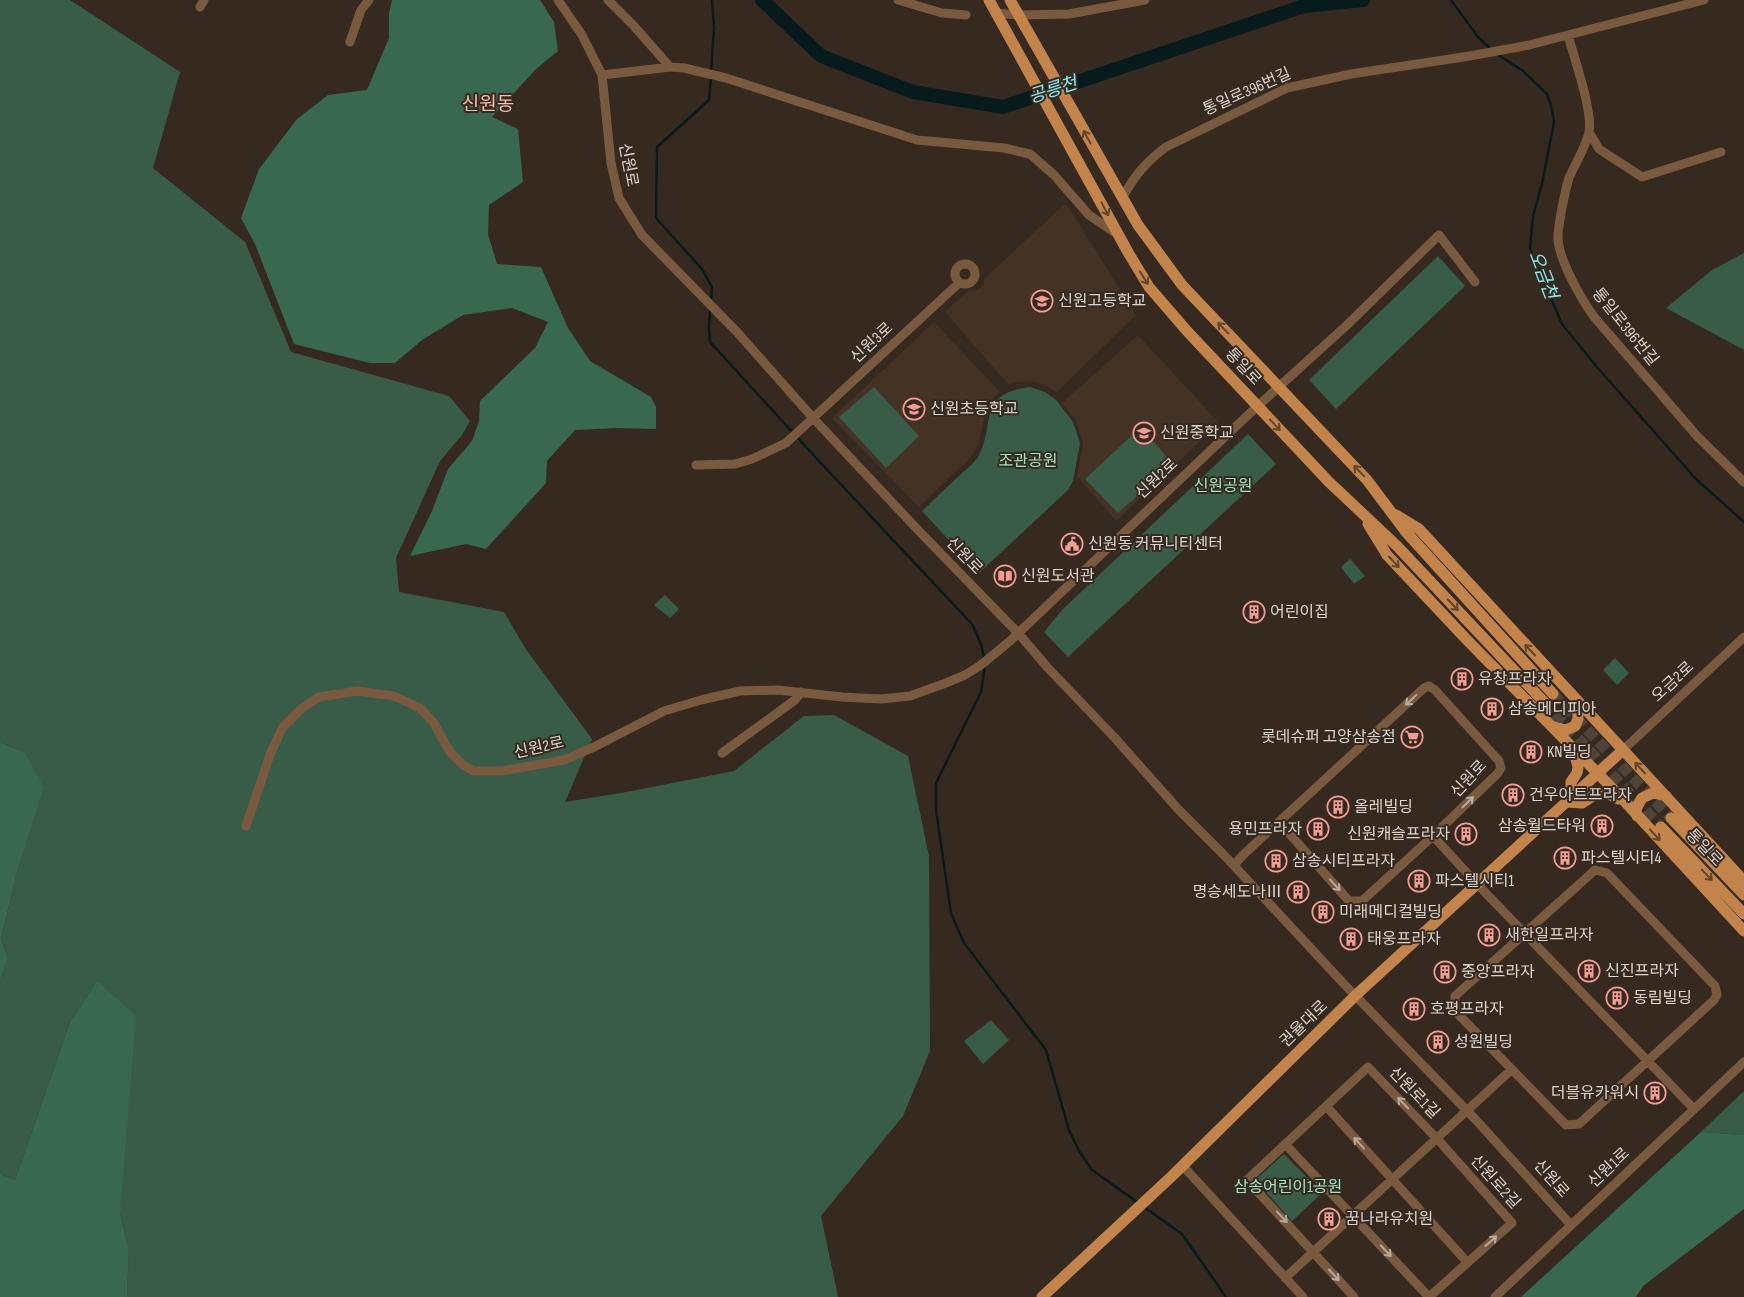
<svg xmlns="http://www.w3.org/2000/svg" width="1744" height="1297" viewBox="0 0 1744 1297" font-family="'Sofia Sans Condensed','Noto Sans KR',sans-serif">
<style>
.built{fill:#443224}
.green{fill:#395c49}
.forest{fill:#386850}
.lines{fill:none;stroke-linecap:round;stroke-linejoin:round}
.stream{stroke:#071b1d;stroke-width:2.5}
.river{stroke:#071b1d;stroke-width:14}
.major-tunnel{stroke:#4f443a;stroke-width:11;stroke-dasharray:11 5.5;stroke-linecap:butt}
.minor{stroke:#795a3f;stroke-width:9}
.major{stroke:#c3844b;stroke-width:11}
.oneway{stroke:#60452d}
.oneway2{stroke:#b9a99b}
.labels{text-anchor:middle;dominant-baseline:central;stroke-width:4;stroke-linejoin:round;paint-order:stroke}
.street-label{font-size:16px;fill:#dcd4cd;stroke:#362a20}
.poi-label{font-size:16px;fill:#dcd4cd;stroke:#362a20;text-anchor:start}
.park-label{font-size:16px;fill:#9ae7bd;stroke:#362a20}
.water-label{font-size:18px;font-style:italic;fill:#86ecf4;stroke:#362a20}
.quarter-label{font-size:19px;fill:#fbb8b0;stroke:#362a20}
</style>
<rect width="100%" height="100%" fill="#362a20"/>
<path class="built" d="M1066,203L1136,315L1056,393L1046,385L1029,381L1017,382L1009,385L945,312L968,291L977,290L983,286L985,278Z
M934,322L1000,392L987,404L979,444L972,456L919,507L832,418Z
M1138,335L1219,423L1116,521L1077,476L1083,443L1076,420L1062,403Z"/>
<path class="green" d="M0,0H70L180,72L153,168L245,242L291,352L449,396L470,421L462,435L440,461L396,558L399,592L504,612L525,648L592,739L565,802L621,793L734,771L804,716L834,715L908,756L929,856L930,1051L903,1116L821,1216L838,1297H127L129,1250L120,1213L97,981L70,1022L15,1180L0,1174V982L8,958L1,939L18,868L24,752L0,742Z
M1744,253V350L1666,308L1712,270Z
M1438,256L1465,286L1336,409L1309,380Z
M874,387L919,436L886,468L839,417Z
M1030,387L1045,392L1056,400L1073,422L1080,443L1073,481L1068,490L979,573L922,511C935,499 948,486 961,474C967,469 974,463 978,457C997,423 975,394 1030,387Z
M1141,427L1173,464L1118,513L1085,479Z
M1248,434L1276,464L1068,657L1044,632L1062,610Z
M1350,559L1365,576L1354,584L1341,567Z
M665,595L679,609L670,618L654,605Z
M1615,658L1629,673L1617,685L1603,670Z
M991,1020L1009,1040L983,1064L964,1041Z
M1744,1091V1135L1701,1132Z
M1284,1154L1322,1193L1292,1221L1255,1180Z"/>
<path class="forest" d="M392,0H540L554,22L558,51L536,69L492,117L518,129L523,182L489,205L488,234L497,264L541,267L568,328L590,361L651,397L656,407V429L617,428L575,430L547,461L546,483L486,549L466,544L410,556L432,511L448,469L472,441L479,421L480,401L535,348L548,322L512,308L463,315L422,340L395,363H370L294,344L255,244L241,218L259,169L297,119L328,95L367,90L389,38V13Z
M0,742L24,752L44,787L18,868L1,939L8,958L0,982Z
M97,981L136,1016L120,1213L129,1250L127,1297H0V1174L15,1180L70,1022Z
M1701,1132L1744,1135V1209L1643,1286L1636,1297H1521Z"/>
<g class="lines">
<path class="stream" d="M1451,0L1478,37L1491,49
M1497,54L1523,71L1547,94L1551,105L1554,122L1542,184L1533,216L1530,249L1562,324L1596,366L1696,479L1744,522
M711,72L714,28L712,0
M711,77L709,100L657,147L656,218L702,269L712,287L711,301
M710,309L709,328L710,342L818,460L972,624L981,644L984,658
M985,666L981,692L936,783V810L951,913L964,943L1046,1050L1069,1130L1079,1151L1092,1170L1137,1202
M1144,1207L1182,1234L1226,1297"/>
<path class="river" d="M762,0L821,56L913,92L1003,107L1304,6L1363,0"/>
<path class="major-tunnel" d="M1553,694L1671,818
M1544,702L1661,827"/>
<path class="minor" d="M558,0L582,35L602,75L611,163L619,198L642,235L737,332L813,418L918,530L1018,633L1048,668L1114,737L1178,809L1224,855L1344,984L1476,1120L1571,1225
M608,0L633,25L670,67
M898,0L942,13L966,15
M200,7L204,0
M996,13L1019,15L1069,14L1145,0
M1568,35C1574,58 1593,111 1589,132C1586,147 1575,164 1569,178C1566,187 1557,229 1558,239C1559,260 1582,301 1595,318L1697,436L1744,482
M350,42L361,10L369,0
M602,75L670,67L684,68L726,78L917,140L1004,148L1030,154L1054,175L1089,215L1117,234
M1589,132L1599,149L1642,177L1721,152
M1122,198C1135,175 1146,162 1166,147L1287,88L1351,74L1470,56L1529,45L1704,0
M955 274a10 10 0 1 1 20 0a10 10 0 1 1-20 0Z
M696,465L735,464L752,459L786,443L959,283
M1623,750L1744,637
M722,753L795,700L801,692
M246,826L271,752L283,727L302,708L319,697L358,691L394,696L420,708L433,722L450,752L463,765L474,771H502L564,760L594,747L664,711L701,700L740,691L778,690L842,697L881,699L910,696L946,683L965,675L981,665L1010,641L1249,414L1347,325L1439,235L1475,282
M1433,836L1477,884L1694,1109
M1234,865L1243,855L1424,688L1429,686L1435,690L1499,761L1501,768L1498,773L1433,836L1362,901H1349L1279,822
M1595,870L1607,873L1715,986L1717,995L1714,1000L1579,1124L1566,1125L1458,1014L1455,1007V996Z
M1326,1106L1467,1262
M1285,1144L1429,1297
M1183,1166L1303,1297
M1285,1278L1511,1070
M1354,1297L1247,1180L1368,1067L1441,1143L1512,1223L1429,1297
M1495,1297L1744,1062"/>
<path class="major" d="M989,0L1129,254L1149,287L1187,331L1329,482L1397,546L1544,702
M1010,0L1138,225L1182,285L1367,480L1406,532L1553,694
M1396,515L1419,529L1744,881
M1368,524L1387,555L1467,640L1616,792L1744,931
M1554,727L1566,730L1575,726L1578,719L1577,700
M1571,797V782L1577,773L1578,767L1574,751
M1566,802L1582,803L1593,796L1607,793L1618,799
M1637,816L1636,809L1642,798L1653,793L1666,796
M1671,818L1744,895
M1661,827L1744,914
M1042,1297L1171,1177L1356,995L1623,750"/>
</g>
<defs><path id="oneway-shaft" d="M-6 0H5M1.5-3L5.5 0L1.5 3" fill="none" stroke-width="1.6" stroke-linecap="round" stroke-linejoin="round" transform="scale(1.25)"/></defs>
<g class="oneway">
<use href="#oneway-shaft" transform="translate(1087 137) rotate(-119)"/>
<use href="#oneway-shaft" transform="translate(1105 209) rotate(62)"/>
<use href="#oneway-shaft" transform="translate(1144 278) rotate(58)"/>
<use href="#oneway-shaft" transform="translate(1223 328) rotate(-134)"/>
<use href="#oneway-shaft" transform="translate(1275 425) rotate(47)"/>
<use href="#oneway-shaft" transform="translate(1359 471) rotate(-134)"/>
<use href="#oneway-shaft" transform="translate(1394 562) rotate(47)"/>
<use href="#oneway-shaft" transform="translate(1453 605) rotate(47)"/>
<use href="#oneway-shaft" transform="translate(1530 650) rotate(-133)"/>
<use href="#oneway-shaft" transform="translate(1640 768) rotate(-133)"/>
<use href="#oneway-shaft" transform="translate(1655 835) rotate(47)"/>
<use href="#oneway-shaft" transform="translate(1707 875) rotate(46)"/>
</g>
<g class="oneway2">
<use href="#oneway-shaft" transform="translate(1411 700) rotate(137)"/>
<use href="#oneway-shaft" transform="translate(1468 802) rotate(-44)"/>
<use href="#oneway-shaft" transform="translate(1335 885) rotate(48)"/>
<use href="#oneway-shaft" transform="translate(1403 1103) rotate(-134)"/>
<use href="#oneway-shaft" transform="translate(1359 1143) rotate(-132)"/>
<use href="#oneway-shaft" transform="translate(1282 1217) rotate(47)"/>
<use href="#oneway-shaft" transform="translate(1491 1241) rotate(-41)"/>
<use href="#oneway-shaft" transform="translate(1386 1251) rotate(47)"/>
<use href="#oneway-shaft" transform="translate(1334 1275) rotate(47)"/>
</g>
<defs>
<g id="school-ring" transform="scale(1.125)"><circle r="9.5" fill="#362a20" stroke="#f59c93" stroke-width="1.5"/><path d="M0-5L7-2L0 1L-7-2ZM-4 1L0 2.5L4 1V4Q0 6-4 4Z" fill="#f59c93"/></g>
<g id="civic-ring" transform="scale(1.125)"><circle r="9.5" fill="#362a20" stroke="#f59c93" stroke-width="1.5"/><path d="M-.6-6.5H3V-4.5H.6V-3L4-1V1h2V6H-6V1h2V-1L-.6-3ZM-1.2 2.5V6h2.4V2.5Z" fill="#f59c93"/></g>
<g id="library-ring" transform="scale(1.125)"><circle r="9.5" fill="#362a20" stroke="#f59c93" stroke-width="1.5"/><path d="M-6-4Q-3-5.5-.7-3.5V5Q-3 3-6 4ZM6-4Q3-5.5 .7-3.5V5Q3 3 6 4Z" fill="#f59c93"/></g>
<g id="building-ring" transform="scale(1.125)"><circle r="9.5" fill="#362a20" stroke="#f59c93" stroke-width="1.5"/><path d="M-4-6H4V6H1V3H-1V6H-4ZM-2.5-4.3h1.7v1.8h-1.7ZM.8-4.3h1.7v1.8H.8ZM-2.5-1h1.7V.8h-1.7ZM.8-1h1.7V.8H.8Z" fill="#f59c93"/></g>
<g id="supermarket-ring" transform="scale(1.125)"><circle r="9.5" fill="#362a20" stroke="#f59c93" stroke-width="1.5"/><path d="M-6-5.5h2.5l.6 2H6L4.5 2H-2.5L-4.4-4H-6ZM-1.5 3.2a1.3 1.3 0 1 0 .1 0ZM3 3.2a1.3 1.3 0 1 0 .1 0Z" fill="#f59c93"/></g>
</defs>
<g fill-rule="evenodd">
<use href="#school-ring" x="1042" y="301"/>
<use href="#school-ring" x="914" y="409"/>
<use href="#school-ring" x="1144" y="433"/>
<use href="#civic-ring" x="1072" y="544"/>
<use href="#library-ring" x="1005" y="576"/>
<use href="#building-ring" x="1254" y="612"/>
<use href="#building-ring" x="1462" y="679"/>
<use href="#building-ring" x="1492" y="709"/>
<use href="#supermarket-ring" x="1412" y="737"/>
<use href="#building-ring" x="1531" y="752"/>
<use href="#building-ring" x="1513" y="795"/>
<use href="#building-ring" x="1338" y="807"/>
<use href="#building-ring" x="1602" y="826"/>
<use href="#building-ring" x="1318" y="829"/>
<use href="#building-ring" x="1466" y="834"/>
<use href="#building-ring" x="1565" y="858"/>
<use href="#building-ring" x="1276" y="861"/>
<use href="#building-ring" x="1419" y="881"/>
<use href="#building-ring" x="1298" y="892"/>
<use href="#building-ring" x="1323" y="912"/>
<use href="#building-ring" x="1489" y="935"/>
<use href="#building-ring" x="1351" y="939"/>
<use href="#building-ring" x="1589" y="971"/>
<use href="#building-ring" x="1445" y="972"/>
<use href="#building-ring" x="1617" y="998"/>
<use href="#building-ring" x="1414" y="1009"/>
<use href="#building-ring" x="1438" y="1042"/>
<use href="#building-ring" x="1655" y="1093"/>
<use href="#building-ring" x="1329" y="1219"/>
</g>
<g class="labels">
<g class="street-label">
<text transform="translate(1247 92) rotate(-24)">통일로396번길</text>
<text transform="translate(628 165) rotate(79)">신원로</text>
<text transform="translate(1625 327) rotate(51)">통일로396번길</text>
<text transform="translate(872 343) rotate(-43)">신원3로</text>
<text transform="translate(1243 367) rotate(47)">통일로</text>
<text transform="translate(1157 479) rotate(-43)">신원2로</text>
<text transform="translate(964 556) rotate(46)">신원로</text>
<text transform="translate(1673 682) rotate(-43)">오금2로</text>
<text transform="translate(539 748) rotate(-13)">신원2로</text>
<text transform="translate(1469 779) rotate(-47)">신원로</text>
<text transform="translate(1704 848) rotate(46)">통일로</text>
<text transform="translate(1304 1024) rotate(-44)">권율대로</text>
<text transform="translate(1414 1093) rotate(46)">신원로1길</text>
<text transform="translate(1609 1168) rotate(-43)">신원1로</text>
<text transform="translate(1551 1179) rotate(48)">신원로</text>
<text transform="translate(1495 1182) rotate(48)">신원로2길</text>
</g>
<g class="poi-label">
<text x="1058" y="301">신원고등학교</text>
<text x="930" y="409">신원초등학교</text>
<text x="1160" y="433">신원중학교</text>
<text x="1088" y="544">신원동 커뮤니티센터</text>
<text x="1021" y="576">신원도서관</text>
<text x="1270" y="612">어린이집</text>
<text x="1478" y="679">유창프라자</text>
<text x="1508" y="709">삼송메디피아</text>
<text x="1396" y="737" text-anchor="end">롯데슈퍼 고양삼송점</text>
<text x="1547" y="752">KN빌딩</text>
<text x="1529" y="795">건우아트프라자</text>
<text x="1354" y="807">올레빌딩</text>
<text x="1586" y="826" text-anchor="end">삼송월드타워</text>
<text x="1302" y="829" text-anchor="end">용민프라자</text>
<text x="1450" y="834" text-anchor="end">신원캐슬프라자</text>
<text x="1581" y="858">파스텔시티4</text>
<text x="1292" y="861">삼송시티프라자</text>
<text x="1435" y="881">파스텔시티1</text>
<text x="1282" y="892" text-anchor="end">명승세도나Ⅲ</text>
<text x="1339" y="912">미래메디컬빌딩</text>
<text x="1505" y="935">새한일프라자</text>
<text x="1367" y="939">태웅프라자</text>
<text x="1605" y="971">신진프라자</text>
<text x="1461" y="972">중앙프라자</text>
<text x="1633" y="998">동림빌딩</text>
<text x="1430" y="1009">호평프라자</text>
<text x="1454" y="1042">성원빌딩</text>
<text x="1639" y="1093" text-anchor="end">더블유카워시</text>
<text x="1345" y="1219">꿈나라유치원</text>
</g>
<g class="park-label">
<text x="1028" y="461">조관공원</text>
<text x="1223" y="486">신원공원</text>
<text x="1288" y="1187">삼송어린이1공원</text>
</g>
<g class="water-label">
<text transform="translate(1053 90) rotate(-18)">공릉천</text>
<text transform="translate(1543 275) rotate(69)">오금천</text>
</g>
<g class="quarter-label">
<text x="488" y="104">신원동</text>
</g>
</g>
</svg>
